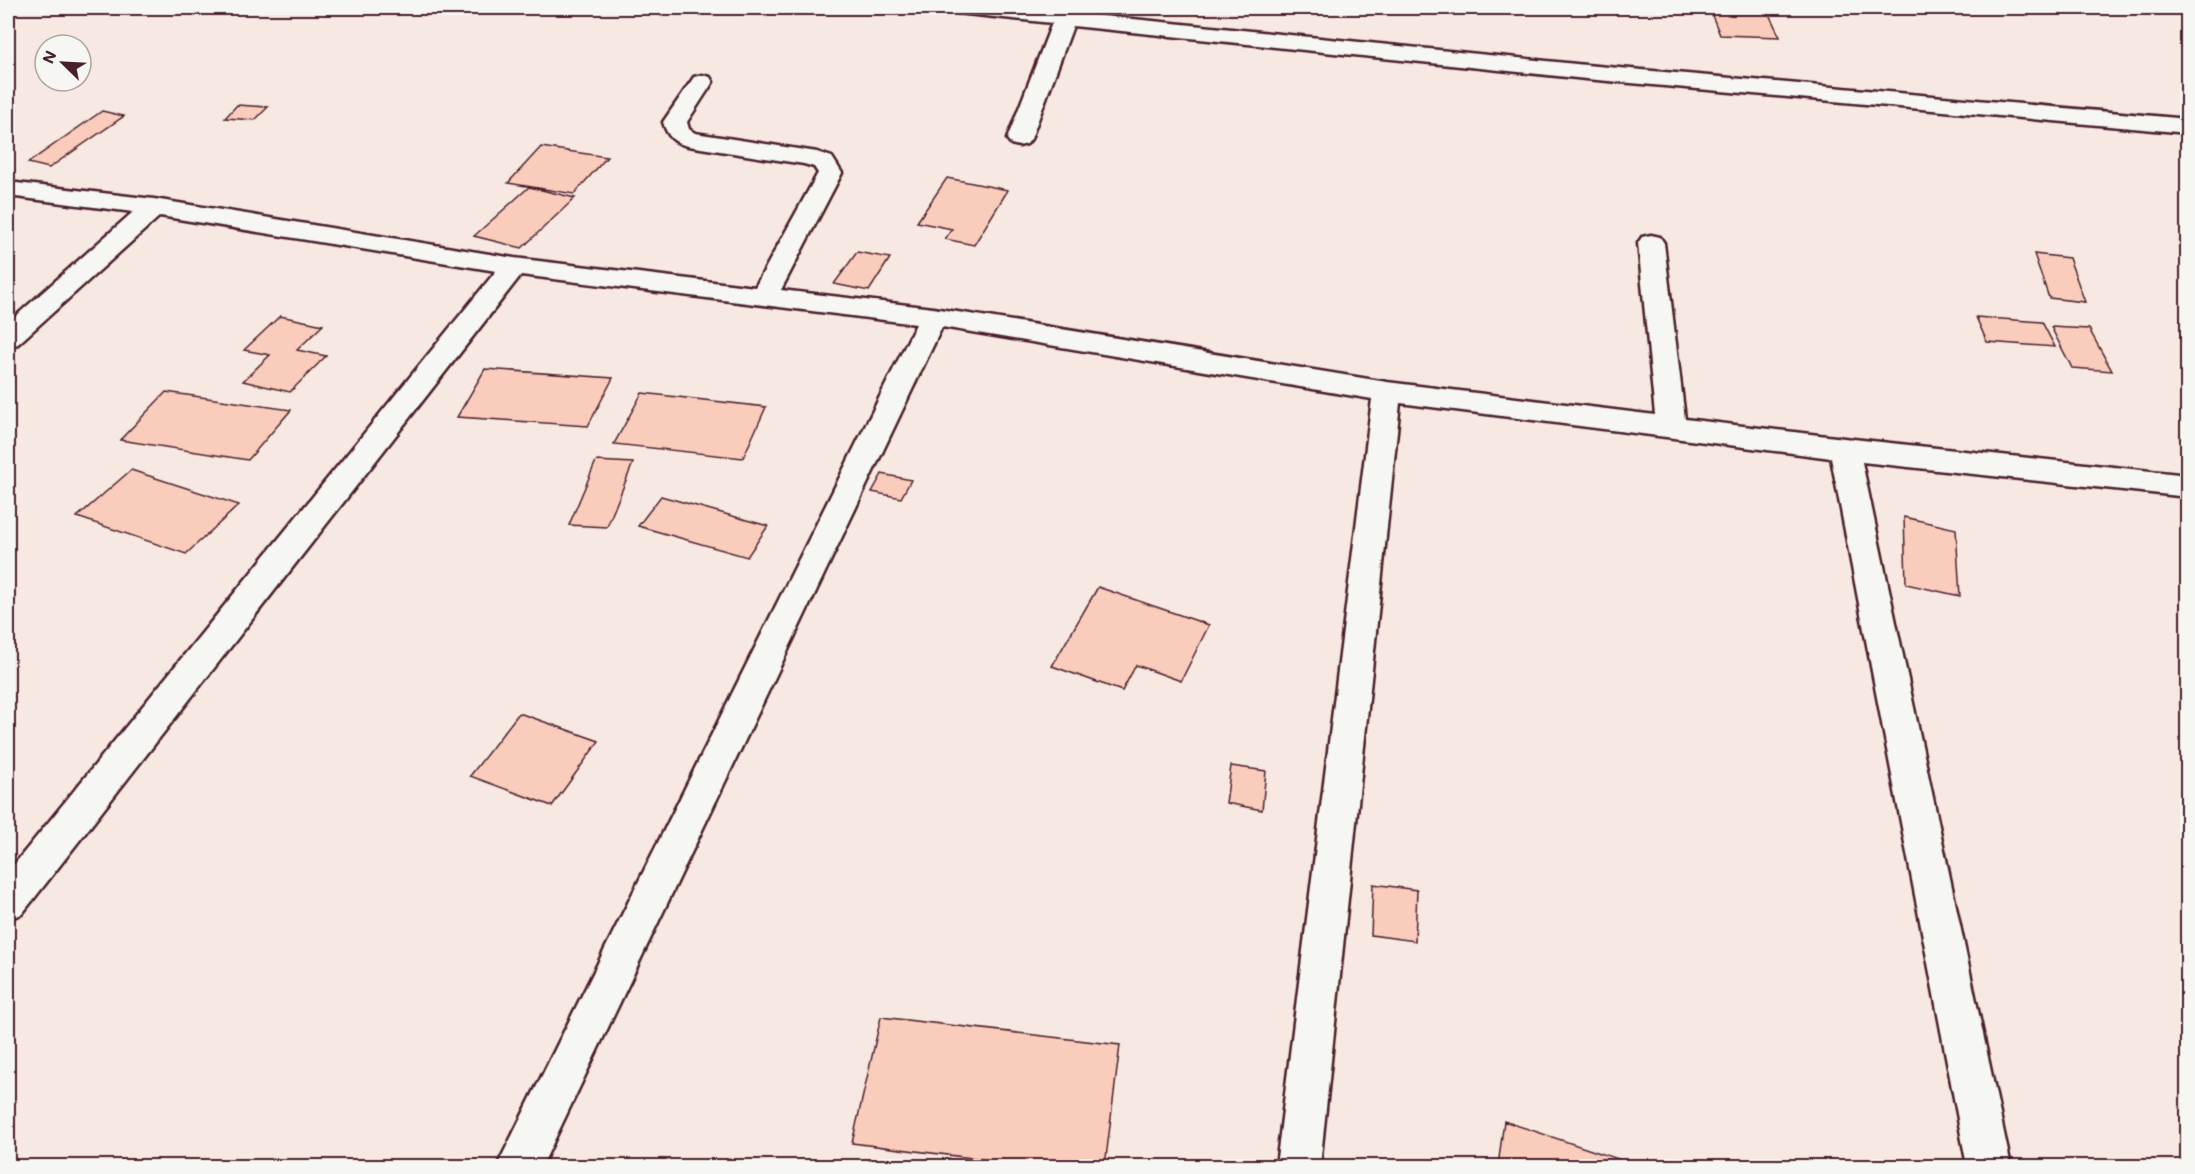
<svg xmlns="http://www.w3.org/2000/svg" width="2195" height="1174" viewBox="0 0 2195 1174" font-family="Mali,sans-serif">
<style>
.building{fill:#f9ccbc;stroke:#4a1f2b;stroke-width:1.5}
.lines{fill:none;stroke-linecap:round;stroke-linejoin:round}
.street-casing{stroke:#4a1f2b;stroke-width:5}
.street{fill:#f6f6f2;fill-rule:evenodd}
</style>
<rect width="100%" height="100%" fill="#f7e9e2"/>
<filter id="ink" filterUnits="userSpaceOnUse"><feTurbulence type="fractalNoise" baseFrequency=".0167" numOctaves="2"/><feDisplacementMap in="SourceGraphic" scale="12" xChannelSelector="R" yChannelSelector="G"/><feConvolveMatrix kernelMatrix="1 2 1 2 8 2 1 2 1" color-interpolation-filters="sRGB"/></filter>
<g filter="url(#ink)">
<path class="building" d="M1709,8H1766L1780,37L1720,35Z
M237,105L268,107L255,120L225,118Z
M102,111L124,116L49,168L28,163Z
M541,147L607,157L574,194L508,183Z
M947,178L1008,190L974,245L945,239L952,229L917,222Z
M529,187L575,198L522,248L474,236Z
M857,252L890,258L869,291L834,284Z
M2034,254L2069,258L2085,302L2049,298Z
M280,316L323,325L297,350L326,356L290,392L243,381L270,355L244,350Z
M1976,317L2042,322L2055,347L1987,342Z
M2051,327L2089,329L2112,371L2072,368Z
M485,369L613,378L588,426L457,417Z
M166,392L291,410L248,460L120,440Z
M642,393L766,407L743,458L614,444Z
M596,461L633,463L607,527L569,525Z
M131,470L239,505L186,554L77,517Z
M882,474L911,480L901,498L872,492Z
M661,496L768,526L747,557L638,526Z
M1904,517L1956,529L1960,596L1906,584Z
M1098,587L1209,625L1181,681L1136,665L1122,691L1052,666Z
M519,713L599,741L552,806L470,776Z
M1231,766L1266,771L1262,810L1226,803Z
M1373,884L1417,890L1415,941L1371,935Z
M881,1017L1120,1045L1105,1166H1036L852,1143Z
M1504,1121L1639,1166H1498Z"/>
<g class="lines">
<g class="street-casing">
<path id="street" d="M955,8H1024L1586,65L2188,119V133L1586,79L1073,26L1031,139L1027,144L1019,146L1011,144L1007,139L1052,23L966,14L958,13Z
M702,75L710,77L713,82L687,122L689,129L695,133L817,152L832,157L842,173L781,290L933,308L1387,382L1655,415L1638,243L1642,237L1651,235L1660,237L1664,243L1685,419L1844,438L2188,475V497L1862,462L2011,1166H1967L1831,458L1400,403L1320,1166H1276L1372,399L942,327L542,1166H497L916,324L521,275L22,914L8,919V872L496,271L160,216L18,344L8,347V323L133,212L8,196V182L154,199L514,258L755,287L818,173L814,167L804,164L688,146C674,143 667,136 663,122L694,77Z"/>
</g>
<use href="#street" class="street"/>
</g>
</g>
<rect width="2195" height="1174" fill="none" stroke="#f6f6f2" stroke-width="30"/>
<rect x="15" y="15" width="2165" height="1144" fill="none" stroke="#4a1f2b" stroke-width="2" filter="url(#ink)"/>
<g transform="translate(63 63) rotate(294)"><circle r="28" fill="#f6f6f2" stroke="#b1a0a2" stroke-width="1.5"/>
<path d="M0-4.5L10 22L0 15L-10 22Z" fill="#4a1f2b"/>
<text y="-9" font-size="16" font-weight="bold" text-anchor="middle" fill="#4a1f2b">N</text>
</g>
</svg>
